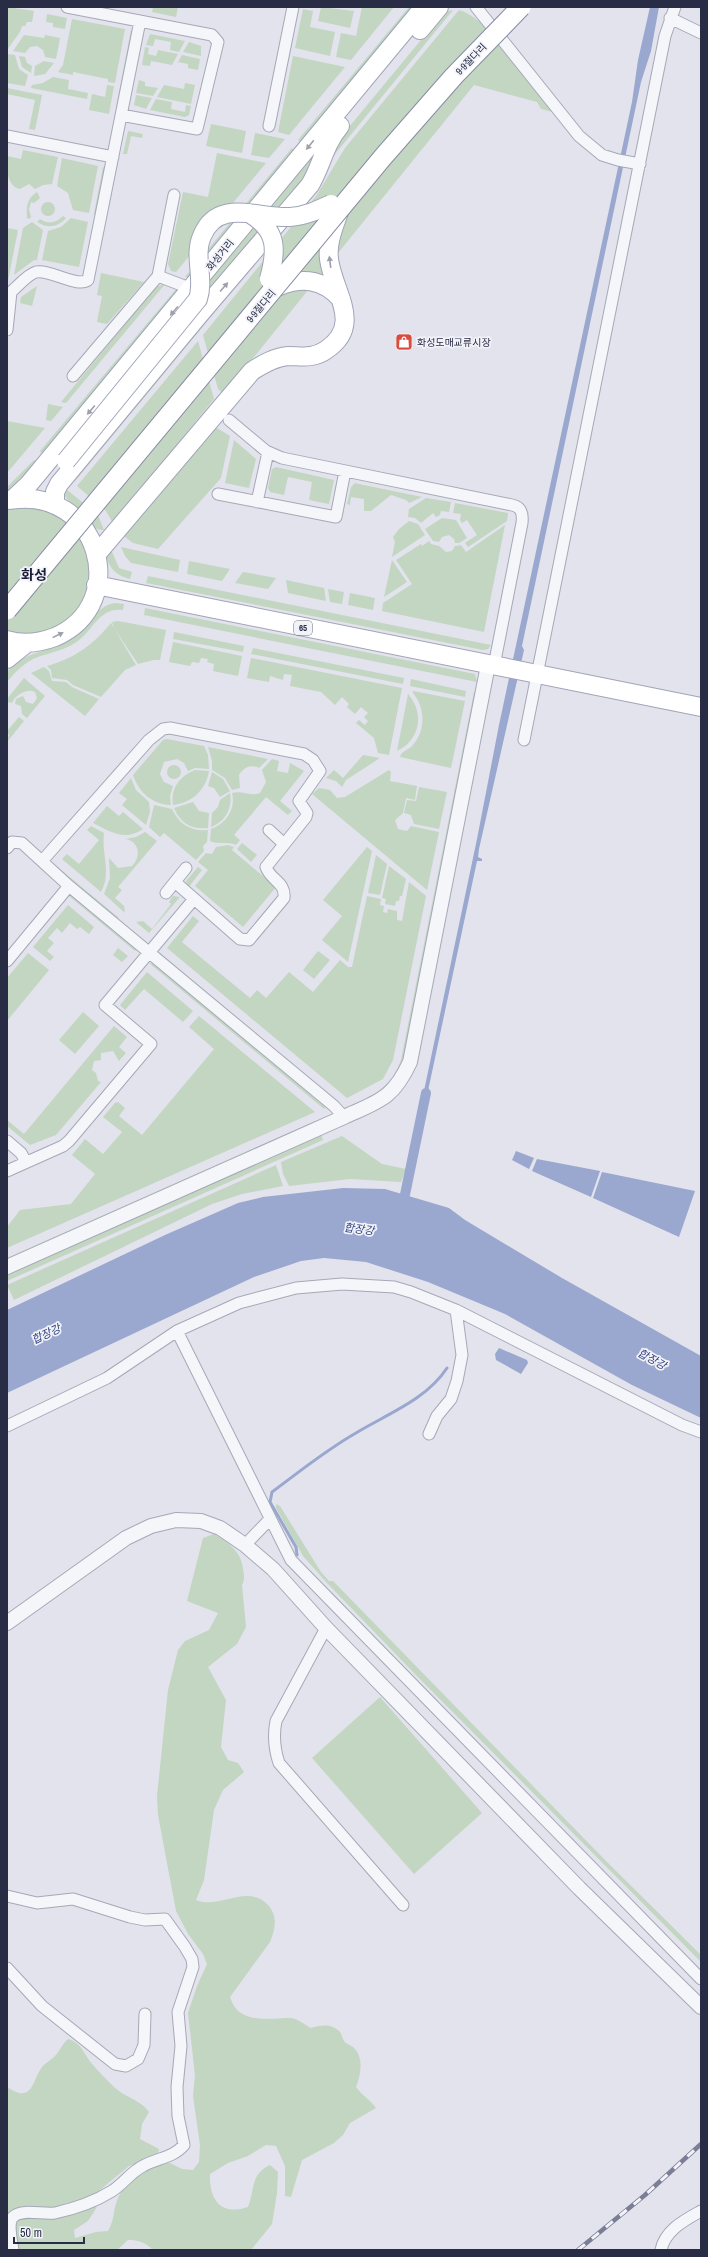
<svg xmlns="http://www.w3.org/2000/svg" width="708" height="2257" viewBox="0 0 708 2257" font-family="'Archivo Narrow','Noto Sans KR',sans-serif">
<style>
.green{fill:#c3d6c2}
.water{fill:#9aa7ce}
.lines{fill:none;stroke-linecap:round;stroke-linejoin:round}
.stream{stroke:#9aa7ce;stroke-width:3}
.canal{stroke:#9aa7ce;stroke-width:10}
.minor-casing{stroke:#a6a8b7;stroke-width:13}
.tertiary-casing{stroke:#a6a8b7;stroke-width:16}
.primary-casing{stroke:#a0a4b8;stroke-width:20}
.minor{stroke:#f5f6f9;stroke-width:11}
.tertiary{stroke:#f5f6f9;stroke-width:14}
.primary{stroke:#fff;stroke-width:18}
.rail-casing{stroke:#7a7e97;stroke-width:4.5}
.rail{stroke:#f2f3f9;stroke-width:3;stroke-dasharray:9;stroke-linecap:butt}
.primary-bridge-casing{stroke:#a0a4b8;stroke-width:20;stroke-linecap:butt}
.trunk-bridge-casing{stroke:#888ca4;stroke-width:21;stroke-linecap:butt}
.primary-bridge{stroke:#fff;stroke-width:18}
.trunk-bridge{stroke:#fff;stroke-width:19}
.oneway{fill:#9ea0ab}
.labels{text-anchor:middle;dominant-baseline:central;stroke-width:3.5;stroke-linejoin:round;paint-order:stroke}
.shield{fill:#f2f3f9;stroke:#65687b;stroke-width:1}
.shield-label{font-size:9px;font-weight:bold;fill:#282c45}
.street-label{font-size:10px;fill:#282c45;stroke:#f2f3f9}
.poi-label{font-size:10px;fill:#282c45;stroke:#f2f3f9;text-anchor:start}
.water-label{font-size:11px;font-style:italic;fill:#2e3e7d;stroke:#f2f3f9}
.district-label{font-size:14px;font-weight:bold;fill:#1a1d36;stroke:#f2f3f9}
</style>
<rect width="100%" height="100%" fill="#e2e3ec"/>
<path class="green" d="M7,7L34,11L32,22H27L25,26H22L20,32L7,50Z
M153,7H178L176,17L152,12Z
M321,7L354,11L350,28L318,21Z
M362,7H394L351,60L336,57L341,33L356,36Z
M409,7H415L303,144L298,140Z
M303,9L313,11L310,27L335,32L330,56L295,48Z
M453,10L331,159L335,144L444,12Z
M459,10C491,19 533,84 553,112L541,109L537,102L474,85L224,394L218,389L203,335L316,196L345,148Z
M47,14L67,18L65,29L53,27V23L46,22Z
M72,19L125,29L115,83L108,82V79L73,72V75L58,72L63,65Z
M131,30L133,31L118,108H116Z
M150,34L185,41L179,52L170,50L171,42L155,39L153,46L146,45Z
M24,35L44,38L45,35L60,38L56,59L45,57L43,50L37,46L30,47L25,53L13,51Z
M189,42L201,46V56L183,52Z
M145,47L149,48L148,54L156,56L158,50L178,54L172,65L151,61L150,66L142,65Z
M7,54L15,55L19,69L28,75L25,86L7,83Z
M182,55L200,59L198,70L188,68V64L178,62Z
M19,56L25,57L27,63L32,66L31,73L22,67Z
M293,56L345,67L289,135L278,132Z
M44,61L54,63L45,74L34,76L35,66Z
M53,77L69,80L68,89L88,93L87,99L31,88L32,85L43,83Z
M139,80L145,82V86L158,88L153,96L136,93Z
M185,83L195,85L191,104L157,97L164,85L184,89Z
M107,85L114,86L109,114L89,110L92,94L105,97Z
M7,88L42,95L35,130L29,129L35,100L7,94Z
M136,95L152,98L146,109L134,105Z
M156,99L172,102L171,109L185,112L186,105L191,106L189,115L185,117L150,110Z
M211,124L246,131L242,153L206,146Z
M128,131L143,134L142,138L131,136L127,154H123Z
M255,133L285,139L269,158L251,155Z
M292,148L297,152L191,277H185Z
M23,150L58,157L52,184L43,185L35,189L29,184L20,189C6,186 7,167 7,156L21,159Z
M217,153L266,163L176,272L171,271L168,264L183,192L208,197Z
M310,156L315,157L308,178L190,319L181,311Z
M62,158L98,166L89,213L73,210L68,193L57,186Z
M103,167L105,168L96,215L94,214Z
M37,192L40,198L34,203L31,202L29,209L31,217L29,219L27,218C26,207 27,198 37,192Z
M41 209a7 7 0 1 1 14 0a7 7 0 1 1-14 0Z
M63,216L66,218C58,227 48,229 37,222L40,219C49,225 56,223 63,216Z
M71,218L88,222L79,267L42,260L48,231L61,227Z
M32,222L43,230L37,260H34L14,275L23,228Z
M7,228L18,230L8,281L7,280Z
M251,264L253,266L75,481L73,480Z
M101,273L144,282L107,324L97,322L102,296L97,295Z
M166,283L66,403L61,402L156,287Z
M37,286L32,306L20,303L21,297Z
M177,288L178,290L43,456L40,451Z
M198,341L214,399L113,523L106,511L77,486Z
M48,404L63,407L51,421L46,420Z
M7,421L45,428L7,473Z
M212,425L230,436L221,478L158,549L133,543L121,534Z
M234,440L256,459L249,488L225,483Z
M34,460L39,464L7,494V487Z
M276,467L334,480L329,504L309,500L312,482L288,477L284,495L270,492L268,488L272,469Z
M355,483L359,484L422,497L409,503L406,500L391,495L371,511H364V499L351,497L350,505L347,504L351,487Z
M66,489L98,515L104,530C88,531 74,508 65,496Z
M426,498L451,502L449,512L441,511L440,515L436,517L433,513L421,523L415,518L408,517L409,509Z
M455,503L508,513L507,521L468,547L465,543L477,535L467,520L462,523L460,520L461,514L453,513Z
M15,506L53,511L83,535L93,573L80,609L58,628L30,636L7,633V509Z
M442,518L456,520L467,538L459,543H455L454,539L449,535L442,537L439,542L433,541L425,529Z
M409,521L418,524L425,535L392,557L395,542L393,537L399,529Z
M505,525L484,632L382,611L383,603L412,584L396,560L421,544L422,546L429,541L431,544L439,546L446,552L452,551L455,546L461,545L466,552Z
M109,545L119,568L132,572L130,579C115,575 109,568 105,553Z
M121,547L180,560L178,572L131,563L125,556Z
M392,560L407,582L384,597Z
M189,561L230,569L222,581L187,574Z
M243,572L276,578L268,589L235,583Z
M148,576L491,645L488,649L483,650L146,583Z
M286,580L324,588L326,601L288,593Z
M328,589L344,592L342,604L330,602Z
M350,593L375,598L373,610L348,605Z
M115,603L124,604L123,610C99,608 95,628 78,641C66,650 52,652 38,657C26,661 15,672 7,682V672C27,649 50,653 72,638C88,627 95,606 115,603Z
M145,608L475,674L477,682L144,615Z
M118,621L166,630L160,660H154L138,664L114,628L112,622Z
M111,623L136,665L125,670L101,697L73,685L67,680L52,678L51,670L47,666C75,658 93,645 111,623Z
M174,632L244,646L243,652L173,639Z
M173,642L242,656L238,676L213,671L214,664L207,662L208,659L201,658L199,663L192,662L190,666L169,662Z
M253,648L404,678L403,684L251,654Z
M251,658L402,688L389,755L378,753L374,738L356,723L359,720L365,725L368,721L364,717L368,713L361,707L355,714L347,707L349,704L342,697L335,705L321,692L290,686L292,675L284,674L283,680L270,676L269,682L247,678Z
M44,667L49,671L52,681L66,682L72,687L99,699L85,716L31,673Z
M24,678L45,696L27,718L22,714L21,706L15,704L16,699L23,696L26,702L33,704L37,698L35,692C27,688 15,695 12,703L7,702V699Z
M411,679L466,691L465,697L410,686Z
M413,691L465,701L451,768L400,757C401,752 407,750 411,747C426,732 426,709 413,693Z
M474,692H476L403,1060L400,1069L383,1091L344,1108C372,1096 390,1090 401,1060Z
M408,694C425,713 420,740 397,751Z
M19,717L24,721L7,742L9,735L7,731Z
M167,739L204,746L208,755L209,769L195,768L188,771L184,763L177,759L164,762L160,774L164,782L173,786L170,796L171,805C152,804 139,793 133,775L163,740Z
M208,747L268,759L259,768C251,764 244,767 239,775L240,788L232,790L225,778L212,770V761Z
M363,755L380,758L346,780L342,787L336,781L326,778L334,770L343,778Z
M272,759L279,761L277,771L288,773L290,763L304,771L280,801L292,811L288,815L266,797L234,835L240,840L236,845C227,841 218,845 210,841L211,829C226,824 236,809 232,793C243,790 250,797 260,793L266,782L262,770Z
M167 772a7 7 0 1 1 14 0a7 7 0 1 1-14 0Z
M195,770L209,771C206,790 192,803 173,805C170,788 180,776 195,770Z
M389,770L391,772L390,781L417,786L415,800L406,798L403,813L395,820L398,829L407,831L411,826L439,832L427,890L312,794L319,788L330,790L337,798L345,797Z
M212,772L223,779L230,791L220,797L214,788L208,786Z
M131,778L136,790L149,802L150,812L146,825L122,805L127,799L119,793Z
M419,787L447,792L439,829L414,824L411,815L404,813L407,800L416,801Z
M230,793C233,808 225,822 211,827L212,813L218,807L220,800Z
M193,802L199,811L209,813L208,828C192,830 180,823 174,808Z
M154,805L172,809C179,824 191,832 208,830L207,842L203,846L204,851L196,860L164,833L160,837L149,827Z
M107,806L119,816L123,812L143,829C125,842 109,831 93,823Z
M91,826L104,833C101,854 112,872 101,892L62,859L67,854L79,864L99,840L87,830Z
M145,832L157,841L118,887L122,890L115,898L124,906L125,913L104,894L110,878L109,858L118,868L132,866C141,857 140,842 126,839L136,837Z
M242,843L257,855L251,862L237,849Z
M228,845L234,847L232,850L276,887L243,927L195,886L208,870L198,862L206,853L212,854L216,847Z
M367,847L372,851L348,962L322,940L342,916L323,900Z
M376,855L387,864L380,895L368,893Z
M54,864L119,918H116L55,868Z
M389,866L406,879L402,896H400L399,901H396L395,906L385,904L386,899L382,898Z
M198,867L202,870L188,888L186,881Z
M409,882L426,896L393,1060L383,1079L347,1098L167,948L193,916L199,921L182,942L250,998L257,990L266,998L289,972L313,992L340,960L348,967H352L367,896L381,899L380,905L384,906L383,912L387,913L388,909L397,911V920L402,921Z
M69,896H73L136,949L135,951Z
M173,896L180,897L149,933L136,922L143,921L152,929L171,904L169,902Z
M68,905L94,927L89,934L80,927L77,929L70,923L62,933L57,928L48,938L54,943L47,951L54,957L50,961L33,947Z
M118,948L128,956L122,962L113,955Z
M318,951L330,960L314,979L303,970Z
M159,952L338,1102L336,1103L160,955Z
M28,953L49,970L7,1021V978Z
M149,963L154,964L325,1107L324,1109Z
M147,972L193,1011L183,1022L144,989L125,1010L120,1005Z
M83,1012L99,1026L75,1054L59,1040Z
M199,1016L315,1112L7,1248V1227L20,1210L71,1204L95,1174L72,1155L85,1139L103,1154L122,1132L103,1117L115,1103L118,1102L125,1108L119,1116L142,1135L214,1049L189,1027Z
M114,1026L127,1037L119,1047L126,1053L119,1061L113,1051L101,1053V1060L94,1061L92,1070L96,1073L98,1081L101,1082L56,1135L30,1145L7,1126V1120L24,1134Z
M315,1121L316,1124L7,1261V1258Z
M321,1133L323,1140L7,1281V1272Z
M342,1136L382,1164L406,1169L401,1182L350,1179L289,1186L283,1174L281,1162Z
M276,1165L283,1186L242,1194L212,1204L14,1300L7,1285Z
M276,1504L280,1506L321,1572L329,1581H333L607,1862L701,1955V1962L415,1674L327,1583L303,1556L276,1508Z
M214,1534C229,1543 241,1551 243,1569C244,1575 245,1580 242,1585L246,1627L237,1644L208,1667L226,1700L221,1747L228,1760L238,1763L244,1772L223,1790L214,1810L204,1880L196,1900C220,1910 248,1882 269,1906C278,1917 275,1930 270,1942L230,1997C238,2025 268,2018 291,2018C298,2019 305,2025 311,2028C320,2025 332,2023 340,2032C342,2035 342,2038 344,2041C346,2044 351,2045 354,2048C364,2058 361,2074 356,2087C362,2096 370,2099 376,2108L350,2123L343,2135L334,2143L302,2160L291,2197L285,2196V2166L276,2146L266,2145L248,2156L228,2163L210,2174C209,2200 221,2216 248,2207C255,2190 250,2174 270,2165L278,2172L277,2193L272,2224L251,2250H153C145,2242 138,2240 128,2240L117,2250H18L14,2223L24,2216L44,2219L91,2206L97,2207L88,2221L74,2230L75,2238L96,2232L108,2231C115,2219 113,2209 118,2198C126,2178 150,2169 168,2162L182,2169L193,2170L199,2162L200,2145L193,2096L195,2075L188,2013L197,1986L207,1964L203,1954L188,1934L176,1911L158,1815L157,1796L168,1690L178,1650L185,1641L209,1630L218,1613L187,1601L203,1538Z
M380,1697L482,1813L414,1874L312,1758Z
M68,2039C82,2043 84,2055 93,2065C99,2072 106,2079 112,2085C123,2097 140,2099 149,2112L142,2124L140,2139L159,2149L157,2157L129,2166L95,2194L60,2208L7,2217V2087C33,2105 32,2080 42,2067C45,2063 51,2060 54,2057C60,2051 62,2044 68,2039Z"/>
<path class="water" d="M650,7H659L651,51L641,82L522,646L524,650L479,849L478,857L482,859V861H477L425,1105H421L477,839L499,725L632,102L638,60Z
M516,1151L534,1158L529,1169L512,1160Z
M537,1159L600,1171L591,1197L532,1171Z
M602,1172L695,1191L679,1237L593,1198Z
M343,1188L385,1189L449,1208L465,1220L562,1278L701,1356V1418L632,1385L505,1314L428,1282L366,1262L324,1258L301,1261L254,1277L7,1393V1310L165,1235L238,1203L263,1197Z
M499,1348L527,1360L528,1363L521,1374L496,1360L495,1354Z"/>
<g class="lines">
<path class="stream" d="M297,1555L296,1547L270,1502L272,1492C299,1472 326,1450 356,1433C387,1414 426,1400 447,1368"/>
<path class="canal" d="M402,1209L426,1093"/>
<g class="minor-casing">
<path id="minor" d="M67,7L212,35L218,42L197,129L121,115
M476,7L579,136L602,155L618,160L640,164
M670,18L701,33
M269,126L293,7
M7,136L113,157
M158,276L192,289
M7,330L11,292C17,287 28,274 36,272C50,269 77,288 88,280L140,21
M73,376L158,276L174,195
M229,420L266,451L282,458L512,505C522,507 523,514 522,523L494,666
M218,494L336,517L345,471
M257,502L268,452
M524,740L665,36L675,7
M269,830L284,844
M7,848L12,842L22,843L69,886L334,1106L344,1117
M42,861L149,740L163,729L170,728L304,754L313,760L320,771L299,801L307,813L306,817L266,867C270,880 286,882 284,898L249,940L240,939L175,882
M166,893L186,868
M7,961L69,886
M7,1141L21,1153L26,1162
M7,1171L63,1146L69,1141L151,1044L105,1005L194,899
M177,1331L291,1560L701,1979
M7,1426L107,1378L177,1331L239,1303L296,1288L342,1284L394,1287L411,1292L456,1310L682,1425L701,1432
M429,1434L437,1416L451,1399L457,1381L462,1355L456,1310
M245,1545L270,1519
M326,1628L276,1721C273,1736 274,1748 279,1763L403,1905
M7,1896L37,1903L73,1899L130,1917L145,1920L165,1919L185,1947L192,1959L193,1967L178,2012L181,2046L177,2087L178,2116L184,2145C173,2158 157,2158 143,2166C131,2172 123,2184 112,2191C96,2201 73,2209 55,2213C43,2215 22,2208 13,2217C7,2223 12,2242 13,2250
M7,1968L42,2006L115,2064L126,2066L138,2059L144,2045L145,2014
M661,2250C665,2230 685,2220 701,2211"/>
</g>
<g class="tertiary-casing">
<path id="tertiary" d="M7,1267L344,1117C379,1101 393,1099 410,1062L488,665
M7,1623L126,1538L151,1526L176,1520L201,1521L220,1528L245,1545L273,1569L326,1628L579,1888L701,2007"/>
</g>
<g class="primary-casing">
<path id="primary" d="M420,30L439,7
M277,287C301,277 322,278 341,299
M13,499L29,484L424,7
M55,503V492L59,484L199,315L310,185C322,165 324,145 340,126
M96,555L252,371C263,364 275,357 288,356C302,356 313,359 326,350C364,325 333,292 329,259C327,242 334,227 339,212
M96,585L701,707
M7,640C23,645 39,643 55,637C133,603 98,485 10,500
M7,659L27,643"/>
</g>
<use href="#minor" class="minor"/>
<use href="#tertiary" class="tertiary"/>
<use href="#primary" class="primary"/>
<g class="rail-casing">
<path id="rail" d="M578,2250L645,2195L701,2144"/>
</g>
<use href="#rail" class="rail"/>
<g class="primary-bridge-casing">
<path id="primary-bridge" d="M249,213C278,230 277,250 269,279
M66,461L198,299C205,278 193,256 202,236C218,197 259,219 290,217C305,216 318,210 331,204"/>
</g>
<g class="trunk-bridge-casing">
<path id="trunk-bridge" d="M7,610L383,157L454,76L521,7"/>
</g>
<use href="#primary-bridge" class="primary-bridge"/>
<use href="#trunk-bridge" class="trunk-bridge"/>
</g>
<defs><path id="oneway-solid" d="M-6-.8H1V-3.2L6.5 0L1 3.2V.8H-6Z"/></defs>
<g class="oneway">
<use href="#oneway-solid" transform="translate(310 145) rotate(129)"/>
<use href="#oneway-solid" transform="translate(330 262) rotate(-97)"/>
<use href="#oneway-solid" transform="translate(224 287) rotate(-49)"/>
<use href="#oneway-solid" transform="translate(174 311) rotate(130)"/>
<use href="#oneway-solid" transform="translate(91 410) rotate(130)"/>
<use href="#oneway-solid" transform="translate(58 635) rotate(-26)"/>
</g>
<defs>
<g id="shop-square" transform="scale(0.9)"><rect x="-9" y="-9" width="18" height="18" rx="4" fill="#da4d3e" stroke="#f2f3f9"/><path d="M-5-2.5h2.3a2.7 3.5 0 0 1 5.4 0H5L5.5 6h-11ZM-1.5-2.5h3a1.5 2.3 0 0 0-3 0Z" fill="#fff"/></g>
</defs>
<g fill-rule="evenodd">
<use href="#shop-square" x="404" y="342"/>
</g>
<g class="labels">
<rect class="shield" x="294" y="621" width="18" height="14" rx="3"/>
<g class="shield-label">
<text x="303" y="628">65</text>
</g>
<g class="street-label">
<text transform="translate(471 59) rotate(-46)">9·9절다리</text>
<text transform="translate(220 255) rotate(-51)">화성거리</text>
<text transform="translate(261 306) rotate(-50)">9·9절다리</text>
</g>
<g class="poi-label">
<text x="417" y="342">화성도매교류시장</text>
</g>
<g class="water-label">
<text transform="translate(359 1229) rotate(7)">합장강</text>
<text transform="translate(46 1334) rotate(-25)">합장강</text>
<text transform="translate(652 1359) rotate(29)">합장강</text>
</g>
<g class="district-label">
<text x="34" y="575">화성</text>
</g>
</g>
<rect width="708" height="2257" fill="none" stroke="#282c45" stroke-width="16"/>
<path d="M14 2237v6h70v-6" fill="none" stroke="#282c45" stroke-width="2"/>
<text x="20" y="2237" font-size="12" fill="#282c45" stroke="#f2f3f9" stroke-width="3" paint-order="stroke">50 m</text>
</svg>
